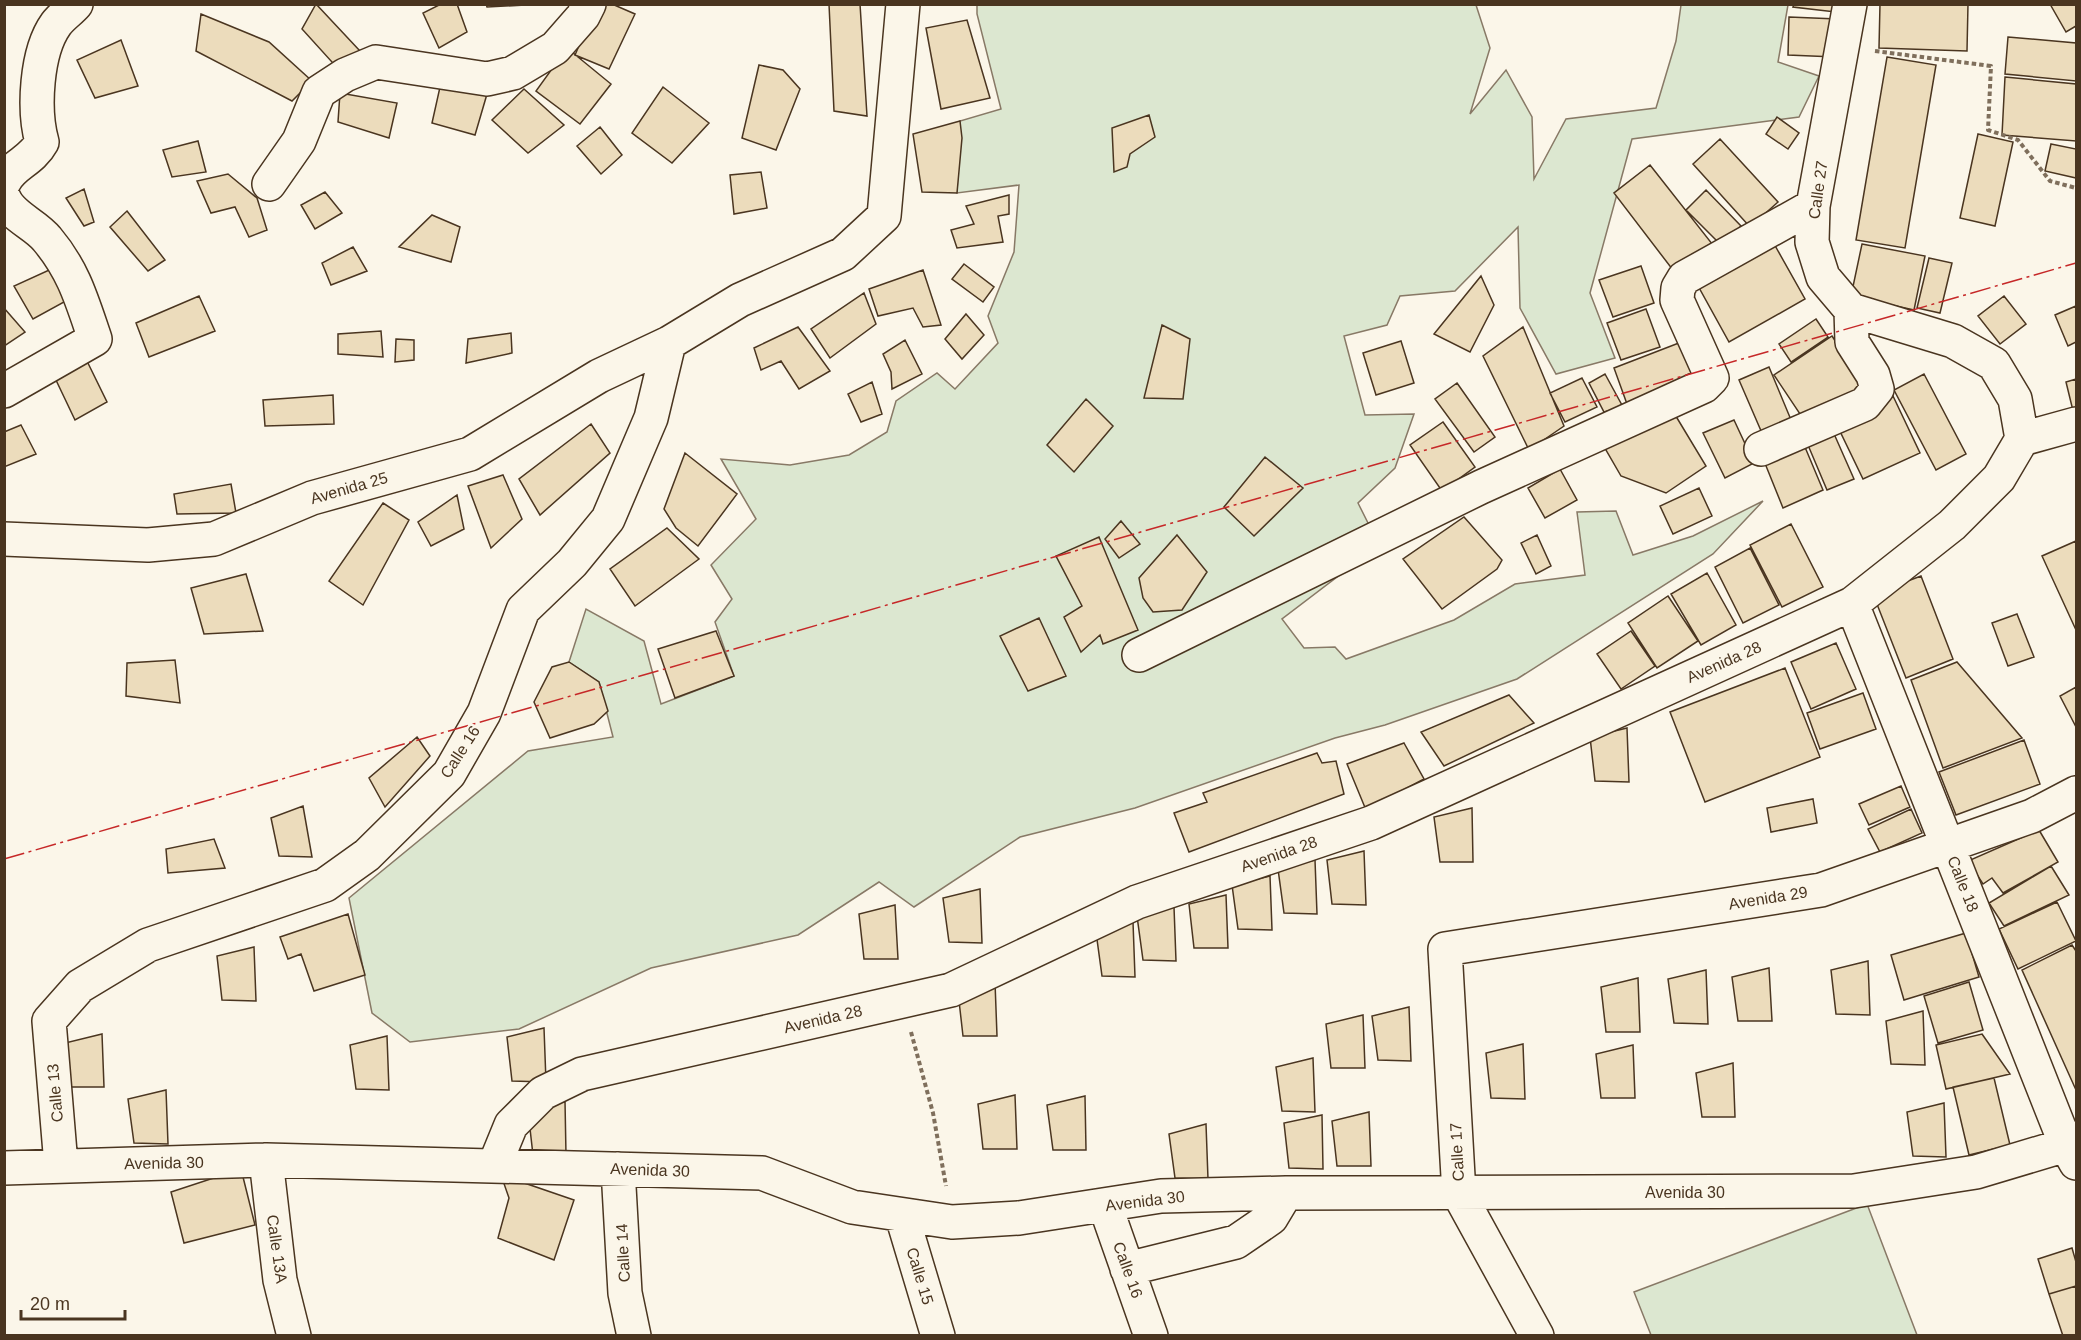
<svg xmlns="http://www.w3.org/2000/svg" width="2081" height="1340" viewBox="0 0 2081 1340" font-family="Arial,sans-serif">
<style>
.green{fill:#dce7d0;stroke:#887966;stroke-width:1.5}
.building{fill:#ecdcbc;stroke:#4a3520;stroke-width:1.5}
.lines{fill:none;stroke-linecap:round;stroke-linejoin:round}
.minor-casing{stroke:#4a3520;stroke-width:36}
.path{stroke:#7f6f5c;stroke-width:4;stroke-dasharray:4.5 3;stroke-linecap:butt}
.minor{stroke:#fbf6e9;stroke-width:33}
.power{stroke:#c62828;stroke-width:1.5;stroke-dasharray:21 4.5 3 4.5;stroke-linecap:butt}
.labels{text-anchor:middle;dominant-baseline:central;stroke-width:4.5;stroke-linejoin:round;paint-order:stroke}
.street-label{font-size:16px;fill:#4a3520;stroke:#fbf6e9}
</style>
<rect width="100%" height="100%" fill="#fbf6e9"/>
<path class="green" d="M977,5H1476L1490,48L1470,114L1506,70L1532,117L1534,179L1566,119L1656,108L1676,41L1681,5H1788L1778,62L1819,76L1799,117L1632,139L1590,293L1615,358L1556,374L1520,308L1518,227L1455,291L1400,296L1387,325L1344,336L1365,415L1414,414L1395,468L1358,503L1379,545L1282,619L1304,648L1335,647L1346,659L1454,620L1515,584L1585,575L1577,512L1616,511L1633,555L1693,536L1763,501L1713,554L1517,679L1385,725L1335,738L1135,808L1020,837L914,907L879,882L798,935L651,968L519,1029L410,1042L372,1013L349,898L528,751L613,737L599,682L569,662L586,609L644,641L661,704L734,676L715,622L732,599L711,565L756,519L721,459L790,465L849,455L887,432L896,401L937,373L955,389L998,343L988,316L1014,252L1019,185L957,193L960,121L1001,109L977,14Z
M1867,1204L1917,1335H1651L1634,1292Z"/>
<path class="building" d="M316,4L360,51L341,72L302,29Z
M441,4H457L467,32L439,48L423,13Z
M486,4H543L487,7Z
M597,4H612L635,14L609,69L575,55Z
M829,4H860L867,116L834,111Z
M1794,4H1845L1844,13L1793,7Z
M1880,4H1968L1967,51L1879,48Z
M2050,4H2076V26L2066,32Z
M201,14L269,42L312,81L292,101L196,51Z
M1789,17L1837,19L1835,57L1788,55Z
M967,20L990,98L941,109L926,28Z
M2008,37L2076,43V81L2005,74Z
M121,40L138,86L95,98L77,60Z
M567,48L611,84L580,124L536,91Z
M1887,57L1936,65L1905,248L1856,240Z
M759,65L783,70L800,89L776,150L742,138Z
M2005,77L2076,84V141L2002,135Z
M440,87L487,94L475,135L432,123Z
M663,87L709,123L672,163L632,133Z
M524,89L564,125L528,153L492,120Z
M340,93L397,103L389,138L338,122Z
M1149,115L1155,137L1130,154L1127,167L1114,172L1112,128Z
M1777,117L1799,133L1788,149L1766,134Z
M960,121L962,138L957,193L922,192L913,134Z
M600,127L622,155L601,174L577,146Z
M1978,134L2013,142L1995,226L1960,218Z
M1720,139L1778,202L1750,227L1693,164Z
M198,141L206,172L172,177L163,150Z
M2051,144L2076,149V178L2045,171Z
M1650,165L1713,245L1676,274L1614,193Z
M761,172L767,208L734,214L730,175Z
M228,174L257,198L267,230L249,237L235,207L211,213L197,181Z
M84,189L94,222L84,226L66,198Z
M1706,190L1741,226L1721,245L1686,210Z
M325,192L342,213L315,229L301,205Z
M1009,195V214L998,216L1003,242L957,248L951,230L974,224L966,206Z
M127,211L165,260L148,271L110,227Z
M432,215L460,227L451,262L399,247Z
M1773,242L1805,299L1729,342L1697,284Z
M1862,244L1925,256L1914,310L1851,296Z
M353,247L367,271L331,285L322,263Z
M1929,258L1952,263L1940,313L1917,308Z
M964,264L994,287L983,302L952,279Z
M58,266L75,296L33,319L14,286Z
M1641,266L1654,303L1613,317L1599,280Z
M923,270L941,325L923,327L913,308L878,316L869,289Z
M1481,276L1494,305L1470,352L1434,334Z
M864,293L876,324L830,358L811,329Z
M199,296L215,331L149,357L136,323Z
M2004,296L2026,324L2000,344L1978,316Z
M2076,306V342L2068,346L2055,315Z
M4,308L25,332L4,346Z
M1646,309L1660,347L1621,360L1607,323Z
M966,314L984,335L962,359L945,339Z
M1816,319L1828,337L1791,362L1779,344Z
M1162,325L1190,339L1183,399L1144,398Z
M798,327L830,371L799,389L781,361L761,370L754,348Z
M1523,327L1564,426L1529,450L1483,356Z
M381,331L383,357L338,354V334Z
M511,333L512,353L466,363L468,339Z
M1832,336L1866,387L1808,426L1774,375Z
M396,339L414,340V360L395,362Z
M905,340L922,374L892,389L891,372L883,354Z
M1401,341L1414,383L1376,395L1363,353Z
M1684,341L1698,377L1627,404L1614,368Z
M84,355L107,402L75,420L55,378Z
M1769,367L1794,427L1765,440L1739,380Z
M1605,374L1623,407L1604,412L1589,383Z
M1924,374L1966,454L1936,470L1894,390Z
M1582,378L1597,407L1565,422L1550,393Z
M2076,379V418L2075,419L2066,382Z
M872,382L882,414L861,422L848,394Z
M1457,383L1495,437L1474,452L1435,399Z
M333,395L334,424L265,426L263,400Z
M1893,396L1920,453L1863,479L1836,423Z
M1086,399L1113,426L1074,472L1047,445Z
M1674,413L1706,466L1666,493L1621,476L1602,443Z
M1734,420L1754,463L1725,478L1703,433Z
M1443,422L1475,467L1442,491L1410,445Z
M591,424L610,453L540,515L519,479Z
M21,425L36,454L4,467V432Z
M1831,427L1854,479L1827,490L1805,438Z
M1802,440L1823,490L1783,508L1762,456Z
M685,453L737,494L698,546L676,528L664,509Z
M1265,457L1303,488L1254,536L1224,507Z
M1560,469L1577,500L1545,518L1528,488Z
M503,475L522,519L491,548L468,486Z
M231,484L236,513L177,514L174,494Z
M1699,488L1712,516L1673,534L1660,506Z
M457,495L464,529L431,546L418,522Z
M383,503L409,520L363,605L329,581Z
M1464,517L1502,560L1497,569L1442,609L1403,559Z
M1121,521L1140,544L1119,558L1105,539Z
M1791,524L1823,587L1782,607L1750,545Z
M667,528L699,559L635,606L610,569Z
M1177,535L1207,572L1182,610L1153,612L1143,598L1139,578Z
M1537,535L1551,566L1536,574L1521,543Z
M1099,537L1138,630L1103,644L1100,635L1081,652L1064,617L1082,606L1056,556Z
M2076,541V630L2042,556Z
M1750,548L1779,605L1743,623L1715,567Z
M1707,573L1736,625L1701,645L1671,594Z
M246,574L263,631L204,634L191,588Z
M1921,576L1953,659L1906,678L1873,594Z
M1668,596L1698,641L1657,668L1628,623Z
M2017,614L2034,657L2008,666L1992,623Z
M1039,618L1066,676L1028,691L1000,636Z
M716,631L734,676L675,698L658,649Z
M1631,631L1655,666L1621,689L1597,654Z
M1836,643L1856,689L1811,709L1791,662Z
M175,660L180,703L126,696L127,663Z
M569,662L599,682L608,711L594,724L550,738L534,702L552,667Z
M1957,662L2022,738L1943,768L1911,680Z
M1785,668L1820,757L1705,802L1670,712Z
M2076,687V727L2060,696Z
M1863,693L1876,729L1820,749L1807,713Z
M1509,695L1534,723L1444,766L1421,732Z
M1627,728L1629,782L1595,781L1590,737Z
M417,737L430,756L385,807L369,778Z
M2024,740L2040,784L1956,815L1939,772Z
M1404,743L1424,779L1366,810L1347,764Z
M1317,753L1322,763L1336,761L1344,794L1189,852L1174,813L1207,802L1203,793Z
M1901,786L1910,807L1869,825L1859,804Z
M1813,799L1817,823L1771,832L1767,808Z
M303,806L312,857L279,856L271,818Z
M1472,808L1473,862H1440L1434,817Z
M1911,809L1922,833L1880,852L1868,829Z
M2039,830L2058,862L2003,893L1992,878L1983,884L1968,861Z
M214,839L225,868L168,873L166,849Z
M1364,851L1366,905L1332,904L1327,860Z
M1315,860L1317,914L1284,913L1278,869Z
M2051,866L2069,895L2004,926L1989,903Z
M1270,876L1272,930L1238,929L1232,885Z
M980,889L982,943L949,942L943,898Z
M1226,895L1228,948H1194L1189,904Z
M2057,902L2076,941L2018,969L1999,929Z
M895,905L898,959H864L859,914Z
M1174,907L1176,961L1143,960L1137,916Z
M348,914L365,975L314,991L301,954L288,959L280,937Z
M1133,922L1135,977L1102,976L1096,932Z
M1966,933L1979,977L1904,1000L1891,955Z
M2072,945L2076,951V1090L2022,970Z
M254,947L256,1001L222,1000L217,956Z
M1868,961L1870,1015L1836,1014L1831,970Z
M1769,968L1772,1021H1738L1732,977Z
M1706,970L1708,1024L1674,1023L1668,979Z
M1638,978L1640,1032H1606L1601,987Z
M995,982L997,1036H963L958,992Z
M1969,982L1983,1030L1938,1043L1924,996Z
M1409,1007L1411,1061L1378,1060L1372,1016Z
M1923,1011L1925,1065L1891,1064L1886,1021Z
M1363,1015L1365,1068H1331L1326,1024Z
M544,1028L546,1082L512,1081L507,1037Z
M102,1034L104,1087H70L65,1043Z
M1982,1034L2010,1074L1946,1089L1936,1045Z
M387,1036L389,1090L356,1089L350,1045Z
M1523,1044L1525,1099L1491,1098L1486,1053Z
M1633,1045L1635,1098H1601L1596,1054Z
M1313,1058L1315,1112L1282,1111L1276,1067Z
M1733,1063L1735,1117H1702L1696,1073Z
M1994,1078L2010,1145L1969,1155L1953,1087Z
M166,1090L168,1144L134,1143L128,1099Z
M1015,1095L1017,1149H983L978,1104Z
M1085,1096L1086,1150H1053L1047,1105Z
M565,1101L566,1155H533L528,1111Z
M1944,1103L1946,1157L1913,1156L1907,1112Z
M1369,1112L1371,1166H1337L1332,1121Z
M1322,1115L1323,1169L1289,1168L1284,1123Z
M1206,1124L1208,1179L1175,1178L1169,1134Z
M241,1169L255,1225L184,1243L171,1192Z
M501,1175L574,1200L554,1260L498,1238L509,1198Z
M2072,1248L2076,1262V1286L2049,1294L2038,1259Z
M2076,1286V1336H2063L2049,1294Z"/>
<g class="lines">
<g class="minor-casing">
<path id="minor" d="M1850,4L1813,206L1812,242L1823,277L1851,310L1953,341L1994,364L2015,399L2022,439
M4,182C13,164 31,162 42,142C33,110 36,52 56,24C61,17 70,11 76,4
M269,184L299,141L319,92L345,75L376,62L487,79L513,73L555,48L583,16L589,4
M4,198C11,216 35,224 47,239C74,271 82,301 95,339L4,391
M2022,439L2076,424
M1761,449L1865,404L1877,389L1873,375L1852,342L1851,310
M4,539L148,545L214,539L312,498L470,454L599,376L669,343L740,300L843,254L884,216L903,4
M1852,604L2066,1145L2076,1163
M1139,655L1481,487L1704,386L1712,378L1677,300L1678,288L1684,278L1813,206
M266,1160L280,1280L294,1336
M495,1164L511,1125L543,1093L582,1074L951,990L1137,902L1371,823L1852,604L1952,525L1999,478L2022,439
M61,1165L49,1021L80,986L148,945L325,885L367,855L449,774L484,713L523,610L572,563L608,519L651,418L669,343
M4,1168L266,1160L762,1173L852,1207L952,1222L1019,1218L1161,1196L1286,1193L1854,1191L1976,1172L2066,1145L2076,1138
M618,1169L625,1293L634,1336
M1105,1205L1151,1336
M902,1216L938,1336
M1127,1269L1236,1242L1271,1218L1286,1193
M1537,1336L1459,1194L1445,949L1821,890L2032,816L2076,793"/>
</g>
<path class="path" d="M1875,51L1991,66L1988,130L2018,140L2050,181L2076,188
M911,1032L933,1113L946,1186"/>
<use href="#minor" class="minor"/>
<path class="power" d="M4,859L2076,263"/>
</g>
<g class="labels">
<g class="street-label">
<text transform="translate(1818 190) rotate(-82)">Calle 27</text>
<text transform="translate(349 488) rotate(-16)">Avenida 25</text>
<text transform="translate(1724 662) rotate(-24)">Avenida 28</text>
<text transform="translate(460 752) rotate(-57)">Calle 16</text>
<text transform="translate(1279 854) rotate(-19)">Avenida 28</text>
<text transform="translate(1963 884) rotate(68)">Calle 18</text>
<text transform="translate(1768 898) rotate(-9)">Avenida 29</text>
<text transform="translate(823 1019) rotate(-13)">Avenida 28</text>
<text transform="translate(55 1093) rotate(-95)">Calle 13</text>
<text transform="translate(1457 1152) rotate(-93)">Calle 17</text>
<text transform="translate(164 1163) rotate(-1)">Avenida 30</text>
<text transform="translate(650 1170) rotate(2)">Avenida 30</text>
<text x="1685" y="1192">Avenida 30</text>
<text transform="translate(1145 1201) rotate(-7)">Avenida 30</text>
<text transform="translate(277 1249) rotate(82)">Calle 13A</text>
<text transform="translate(623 1253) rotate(-93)">Calle 14</text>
<text transform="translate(1128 1270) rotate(70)">Calle 16</text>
<text transform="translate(920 1276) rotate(73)">Calle 15</text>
</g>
</g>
<rect width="2081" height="1340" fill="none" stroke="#4a3520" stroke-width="12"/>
<path d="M21 1310v9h104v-9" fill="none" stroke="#4a3520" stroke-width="3"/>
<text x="30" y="1310" font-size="18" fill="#4a3520" stroke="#fbf6e9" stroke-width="4.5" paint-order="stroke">20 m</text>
</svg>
